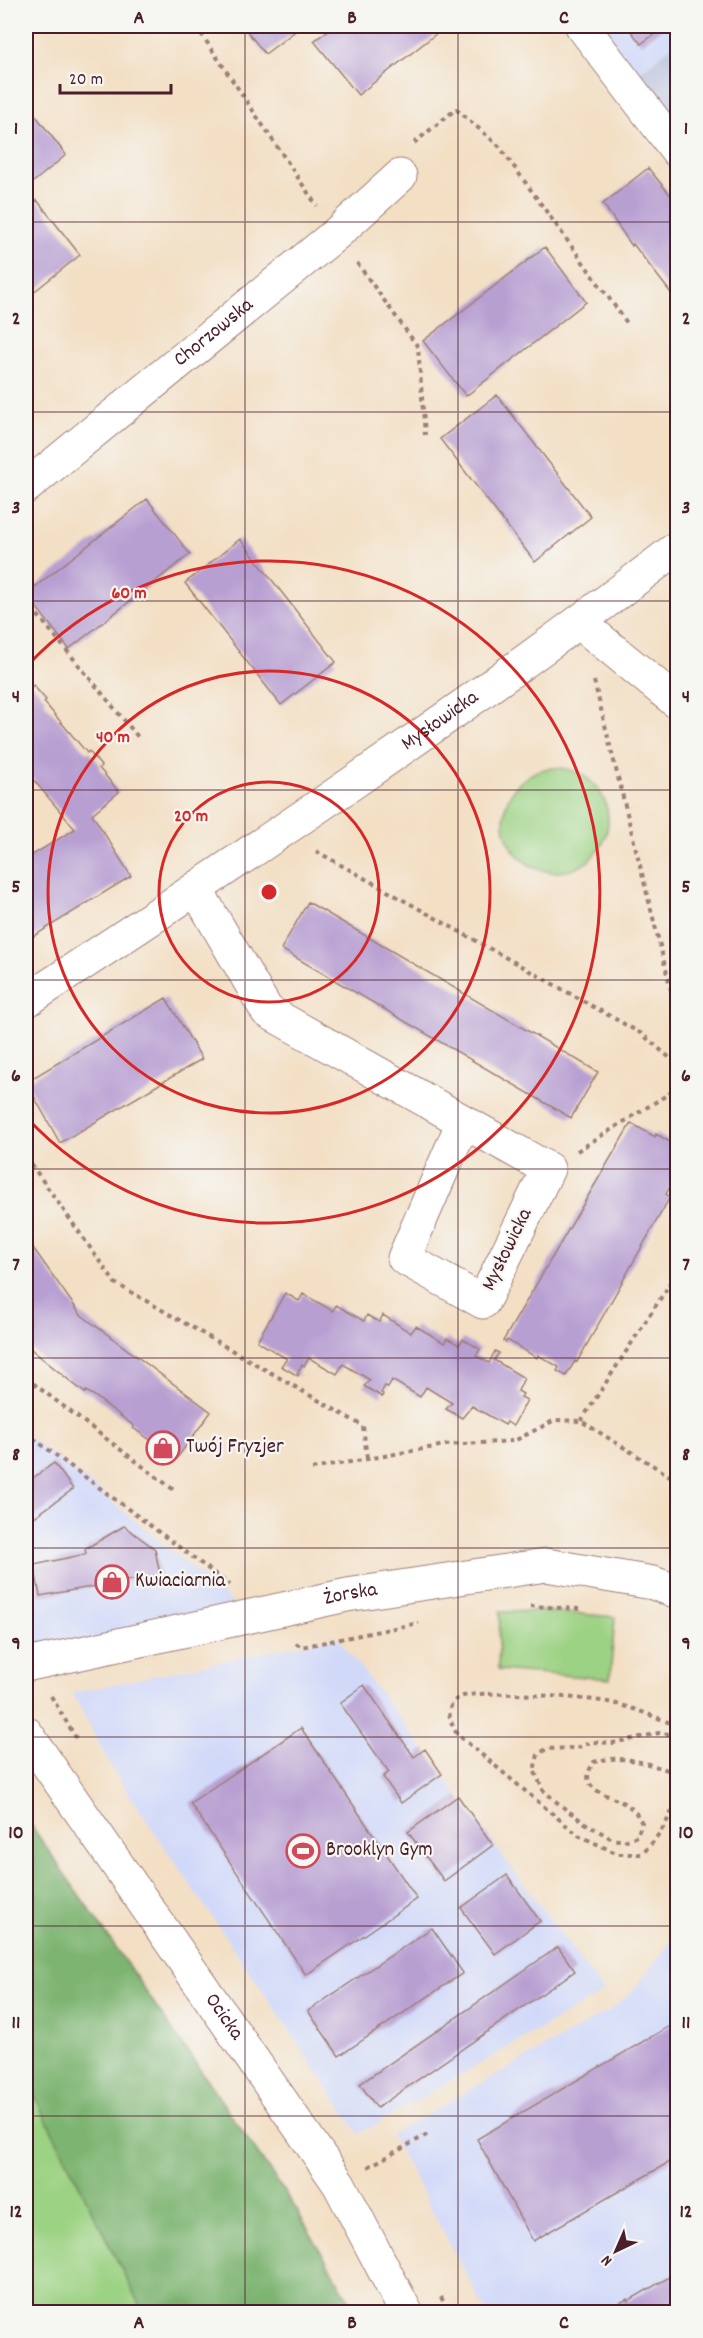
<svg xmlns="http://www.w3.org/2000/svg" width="703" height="2338" viewBox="0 0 703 2338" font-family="Dekko,sans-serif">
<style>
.built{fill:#d1d9f9}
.industrial{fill:#bbc3de}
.green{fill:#9cd283;stroke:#737857;stroke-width:1.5}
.forest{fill:#7db471;stroke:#646a4e;stroke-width:1.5}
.building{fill:#b89fd2}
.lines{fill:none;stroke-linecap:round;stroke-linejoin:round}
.street-casing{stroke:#9e7f78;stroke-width:35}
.path{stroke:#9e7f78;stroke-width:4;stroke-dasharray:4.5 4.5;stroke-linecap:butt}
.street{stroke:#fff;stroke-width:33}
.grid{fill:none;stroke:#4a1f2b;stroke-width:1.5;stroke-opacity:0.55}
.ring{fill:none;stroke:#d62828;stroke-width:3}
.labels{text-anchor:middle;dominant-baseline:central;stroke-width:4.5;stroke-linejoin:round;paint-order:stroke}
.street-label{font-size:21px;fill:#4a1f2b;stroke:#f6f6f2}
.poi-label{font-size:21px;fill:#4a1f2b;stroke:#f6f6f2;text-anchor:start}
.centre{fill:#d62828;stroke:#f6f6f2;stroke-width:3}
.ring-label{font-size:18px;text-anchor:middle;font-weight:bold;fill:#d62828;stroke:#f6f6f2;stroke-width:4.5;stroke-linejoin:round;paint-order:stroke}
.neatline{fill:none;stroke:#4a1f2b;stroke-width:2}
.grid-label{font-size:20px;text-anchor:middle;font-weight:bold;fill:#4a1f2b}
</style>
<rect width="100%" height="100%" fill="#f6f6f2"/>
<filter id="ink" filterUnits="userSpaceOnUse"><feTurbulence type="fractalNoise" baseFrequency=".0167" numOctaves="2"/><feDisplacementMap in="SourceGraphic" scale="12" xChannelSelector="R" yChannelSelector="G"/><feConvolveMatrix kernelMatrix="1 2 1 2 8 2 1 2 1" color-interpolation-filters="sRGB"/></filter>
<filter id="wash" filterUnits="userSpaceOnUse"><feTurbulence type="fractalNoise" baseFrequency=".008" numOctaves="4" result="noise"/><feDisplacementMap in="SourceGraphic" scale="24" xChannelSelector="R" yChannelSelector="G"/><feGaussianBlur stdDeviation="1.35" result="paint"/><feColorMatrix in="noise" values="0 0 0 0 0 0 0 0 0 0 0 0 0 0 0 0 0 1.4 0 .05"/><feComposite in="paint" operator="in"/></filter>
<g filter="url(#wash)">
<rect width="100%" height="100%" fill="#f3dfc4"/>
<path class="built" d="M598,26H677V42L636,75Z
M26,1435L92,1485L240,1609L28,1652L26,1648Z
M337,1637L442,1774L604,1992L359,2134L114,1772L72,1693Z
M677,1934V2312H486L391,2135L612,2009L631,1993Z"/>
<path class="industrial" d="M677,42V131L636,75Z"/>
<path class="green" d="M504 820a52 52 0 1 1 104 0a52 52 0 1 1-104 0Z
M544,1611L615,1617L610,1679L498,1670L500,1612Z
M26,2070L144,2312H26Z"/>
<path class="forest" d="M26,1818L296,2209L356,2312H143L26,2079Z"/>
<g id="blocks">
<path class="building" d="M243,26H302L265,54Z
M334,26H446L358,95L314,41Z
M627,26H665L641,44Z
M26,103L66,155L26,188Z
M648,168L678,204V307L672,299L674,297L633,244L632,246L603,204Z
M37,200L80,255L26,298V209Z
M545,247L586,302L466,396L423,341Z
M497,395L591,517L535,562L440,439Z
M147,499L190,554L69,649L26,594Z
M240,539L336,662L281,705L185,583Z
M26,680L31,687L33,685L46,700L44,702L87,753L89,751L101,766L99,768L119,792L92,814L131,876L26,941V859L75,829L26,771Z
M308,902L598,1072L571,1118L281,949Z
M166,998L202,1059L60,1143L26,1082Z
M631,1123L655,1137L656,1134L678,1146V1173L666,1194L670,1197L577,1362L575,1361L566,1376L557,1371L559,1367L538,1355L537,1358L507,1340L506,1342L503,1341Z
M26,1238L80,1314L211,1412L177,1458L133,1428L134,1426L93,1395L86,1391L85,1393L32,1350L26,1341Z
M285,1293L299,1301L303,1294L333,1311L336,1305L364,1321L367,1315L379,1322L383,1315L411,1333L416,1326L444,1343L447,1338L459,1345L463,1339L480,1349L476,1356L489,1363L495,1351L499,1353L494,1360L524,1378L518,1391L523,1394L521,1397L527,1400L513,1426L507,1422L505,1425L472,1406L462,1418L446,1409L452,1403L426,1387L420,1397L392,1380L388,1387L385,1386L381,1393L383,1394L382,1397L364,1386L370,1380L343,1364L337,1374L309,1358L304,1366L302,1365L297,1373L299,1374L298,1376L281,1366L287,1359L257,1341Z
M54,1463L73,1489L26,1523V1483Z
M124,1526L155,1549L160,1575L40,1596L34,1565L86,1554L85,1549Z
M364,1685L414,1757L425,1749L442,1774L401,1803L383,1777L389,1772L340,1703Z
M301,1728L417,1899L306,1975L190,1803Z
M458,1796L493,1845L444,1881L408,1832Z
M507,1875L540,1921L495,1954L461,1908Z
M432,1928L463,1973L339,2056L308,2011Z
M558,1947L575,1971L377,2108L360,2084Z
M678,2021V2157L533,2241L477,2139Z
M678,2272V2312H603L627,2299L628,2301Z"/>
</g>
</g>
<g filter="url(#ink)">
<use href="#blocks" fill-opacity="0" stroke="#9e7f78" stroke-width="1.5"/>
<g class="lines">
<g class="street-casing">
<g id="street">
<path d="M582,26L678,152"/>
<path id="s1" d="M26,487L336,234L400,176"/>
<path d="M580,623L678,703"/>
<path d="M196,889L267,1011L548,1169L483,1302L404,1258L463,1122"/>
<path id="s2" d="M26,1001C247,856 468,709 678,547"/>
<path id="s3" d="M26,1665L347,1595L546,1565L653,1583L678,1592"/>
<path id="s4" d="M26,1733L339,2184L406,2312"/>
</g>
</g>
<path class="path" d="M196,26L317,206
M414,143L456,109L499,146L627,323
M357,263L418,347L425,435
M26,432L33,436
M26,601L138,737
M594,681L678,1018
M316,851L642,1034L678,1065
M577,1151L678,1088
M26,1157L115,1283L363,1426L367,1458
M26,1378L174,1490
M581,1421L666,1290L678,1268
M26,1433L230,1585
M312,1469L445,1445L514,1441L555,1420L581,1421L678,1481
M530,1606L579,1609
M296,1643L301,1647L419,1623
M51,1696L76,1738
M678,1726C655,1717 632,1707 608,1702C586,1698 473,1688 458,1698C444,1708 450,1722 457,1734L578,1835L618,1854H642C659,1837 669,1820 678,1797
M678,1735L659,1733L613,1743L592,1742L576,1748L546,1749L538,1755L534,1770L543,1790L560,1805L585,1823L612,1839L624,1841L637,1836L642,1823C638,1816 635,1810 627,1805C610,1794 574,1791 594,1762C624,1753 649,1765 678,1773
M368,2167L430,2133
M441,2297L449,2312"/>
<use href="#street" class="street"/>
</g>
</g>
<path class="grid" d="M245,26V2312M458,26V2312M26,222H678M26,412H678M26,601H678M26,790H678M26,980H678M26,1169H678M26,1358H678M26,1548H678M26,1737H678M26,1926H678M26,2116H678"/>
<g class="ring">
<circle cx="269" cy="892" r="110"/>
<circle cx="269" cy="892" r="221"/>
<path d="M27 666A331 331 0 1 1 27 1118"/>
</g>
<defs>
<g id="shop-ring" transform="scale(1.725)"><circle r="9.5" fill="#f6f6f2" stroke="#d1495b" stroke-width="1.5"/><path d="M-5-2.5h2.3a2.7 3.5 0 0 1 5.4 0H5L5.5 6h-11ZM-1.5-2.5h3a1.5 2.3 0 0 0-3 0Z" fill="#d1495b"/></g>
<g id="stadium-ring" transform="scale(1.725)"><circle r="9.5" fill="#f6f6f2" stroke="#d1495b" stroke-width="1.5"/><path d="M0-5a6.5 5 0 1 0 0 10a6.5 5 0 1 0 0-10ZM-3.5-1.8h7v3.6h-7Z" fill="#d1495b"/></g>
</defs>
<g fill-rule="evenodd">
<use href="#shop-ring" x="163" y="1448"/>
<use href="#shop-ring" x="112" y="1582"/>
<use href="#stadium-ring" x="303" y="1851"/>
</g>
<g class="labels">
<g class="street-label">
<text stroke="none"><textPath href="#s1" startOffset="243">Chorzowska</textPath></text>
<text stroke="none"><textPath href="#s2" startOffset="500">Mysłowicka</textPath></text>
<text transform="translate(508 1250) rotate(-64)">Mysłowicka</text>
<text stroke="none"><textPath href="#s3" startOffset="332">Żorska</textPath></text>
<text stroke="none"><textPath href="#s4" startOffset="346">Ocicka</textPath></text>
</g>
<g class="poi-label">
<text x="186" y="1448">Twój Fryzjer</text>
<text x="135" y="1582">Kwiaciarnia</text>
<text x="326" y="1851">Brooklyn Gym</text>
</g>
</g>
<circle cx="269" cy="892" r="9" class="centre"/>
<g class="ring-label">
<text x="129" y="598">60 m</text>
<text x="113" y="742">40 m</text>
<text x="191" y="821">20 m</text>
</g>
<rect width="703" height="2338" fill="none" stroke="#f6f6f2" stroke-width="66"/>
<g transform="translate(616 2251) rotate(224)" stroke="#f6f6f2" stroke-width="4.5" paint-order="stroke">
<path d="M0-4.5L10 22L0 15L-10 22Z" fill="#4a1f2b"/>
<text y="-9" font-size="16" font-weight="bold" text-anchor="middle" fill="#4a1f2b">N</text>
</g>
<path d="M60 84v9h111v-9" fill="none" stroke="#4a1f2b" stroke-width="3"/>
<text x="69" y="84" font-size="18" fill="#4a1f2b" stroke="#f6f6f2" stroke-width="4.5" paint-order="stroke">20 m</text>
<rect x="33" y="33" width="637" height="2272" class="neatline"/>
<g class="grid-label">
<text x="139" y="23">A</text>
<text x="352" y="23">B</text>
<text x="564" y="23">C</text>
<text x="16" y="134">1</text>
<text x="686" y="134">1</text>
<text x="16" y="324">2</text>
<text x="686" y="324">2</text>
<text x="16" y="513">3</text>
<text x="686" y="513">3</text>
<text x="16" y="702">4</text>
<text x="686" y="702">4</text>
<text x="16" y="892">5</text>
<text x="686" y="892">5</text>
<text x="16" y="1081">6</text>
<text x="686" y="1081">6</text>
<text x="16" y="1270">7</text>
<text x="686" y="1270">7</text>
<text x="16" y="1460">8</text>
<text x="686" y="1460">8</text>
<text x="16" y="1649">9</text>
<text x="686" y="1649">9</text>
<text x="16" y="1838">10</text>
<text x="686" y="1838">10</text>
<text x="16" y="2028">11</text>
<text x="686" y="2028">11</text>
<text x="16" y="2217">12</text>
<text x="686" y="2217">12</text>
<text x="139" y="2328">A</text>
<text x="352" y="2328">B</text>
<text x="564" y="2328">C</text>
</g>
</svg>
